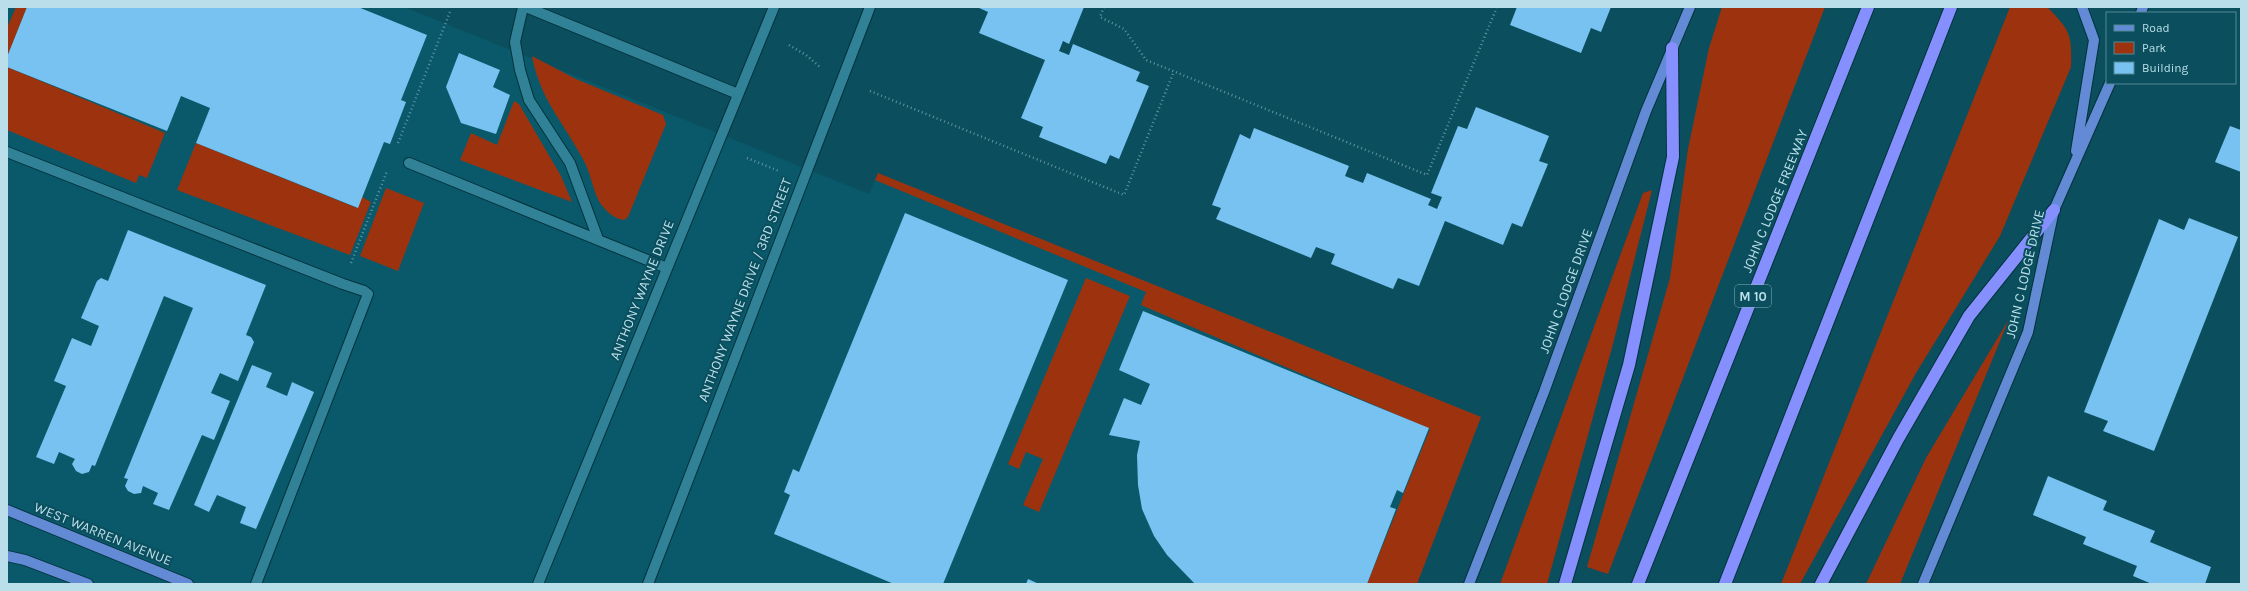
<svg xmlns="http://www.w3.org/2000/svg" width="2248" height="591" viewBox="0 0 2248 591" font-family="Karla,sans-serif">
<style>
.built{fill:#09596b}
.green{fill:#9d330e}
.building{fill:#78c2f1}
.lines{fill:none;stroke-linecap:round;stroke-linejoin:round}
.minor-casing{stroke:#04323c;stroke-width:12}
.major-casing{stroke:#04323c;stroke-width:12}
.highway-casing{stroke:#04323c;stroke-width:14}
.path{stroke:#6195a2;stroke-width:2.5;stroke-dasharray:1 3;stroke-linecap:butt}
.minor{stroke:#318296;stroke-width:10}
.major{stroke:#638ad4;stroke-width:10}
.highway{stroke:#858ffd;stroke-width:12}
.labels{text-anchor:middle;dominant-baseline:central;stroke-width:4;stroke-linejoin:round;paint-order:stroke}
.shield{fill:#0b4e5d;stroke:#86b4c0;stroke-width:1}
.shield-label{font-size:13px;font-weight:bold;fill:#badfea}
.street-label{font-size:14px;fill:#badfea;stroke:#0b4e5d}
</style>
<rect width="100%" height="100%" fill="#0b4e5d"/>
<path class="built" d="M7,7H404L869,194L878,173L1481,417L1417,584H7Z"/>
<path class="green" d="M16,7H27L7,57V28Z
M1722,7H1825L1608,574L1587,567L1670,278L1688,149L1709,48Z
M2010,7H2047C2070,30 2072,34 2071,67L2000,236L1916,373L1800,584H1781Z
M532,56L576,79L663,115L666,124L628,217L624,220C614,219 606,211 600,203C593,191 591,175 585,163C565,124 540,100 532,56Z
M7,67L165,133L147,178L139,175L136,183L7,130Z
M514,101L519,104L561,176L572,202L460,160L471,133L497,145Z
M196,143L357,208L362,197L371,202L350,255L177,190Z
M878,173L1481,417L1417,584H1367L1430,429L1141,305L1146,292L875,180Z
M386,188L424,203L398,271L360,256Z
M1652,190L1613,344L1547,584H1500L1643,193Z
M1086,278L1130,296L1039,512L1023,505L1043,459L1026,452L1019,469L1008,464Z
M2009,319L1900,584H1866L1926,458Z"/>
<path class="building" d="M27,7H358L427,35L401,100L406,102L390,144L384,142L358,208L196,143L210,108L181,96L167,131L7,67V57Z
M977,7H1084L1069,44L1063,41L1059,51L1069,55L1073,44L1140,72L1136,81L1149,86L1119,159L1110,155L1106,164L1039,137L1043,127L1021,118L1045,60L979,33L988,12Z
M1517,7H1611L1601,32L1591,28L1581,53L1510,25Z
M459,53L500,70L493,87L510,95L496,134L461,123L446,87Z
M1476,107L1549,136L1539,161L1548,164L1522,227L1512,223L1503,245L1445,221L1419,286L1398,278L1393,289L1331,264L1335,254L1316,247L1311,258L1216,219L1221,208L1212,205L1240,134L1250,139L1254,128L1349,166L1345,176L1363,183L1367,173L1431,199L1428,205L1437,209L1442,197L1431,193L1458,126L1467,129Z
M2230,126L2241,130V172L2215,162Z
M905,213L1068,280L943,584H894L774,534L790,495L784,492L793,469L799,472Z
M2189,218L2238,237L2154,451L2103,431L2108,421L2084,412L2159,219L2184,230Z
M128,230L266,285L246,335L251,337L254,342L238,381L220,373L211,393L230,401L214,440L202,435L169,510L153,504L158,493L143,486L141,493L134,494L128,491L125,486L128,479L124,478L193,308L164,296L95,466L92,465L89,472L82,474L76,471L72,464L75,459L59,452L54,464L36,457L66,386L54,381L72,338L91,346L99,326L81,318L97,281L101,278L108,281Z
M1143,311L1429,428L1403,493L1397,490L1390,507L1396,509L1367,584H1195L1167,555L1154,536L1142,509L1138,485L1137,455L1140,441L1109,435L1124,398L1141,405L1150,384L1119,370Z
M252,365L272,373L266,387L287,396L292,382L314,392L256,529L240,523L246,507L217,495L209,512L194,505Z
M2048,476L2107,501L2103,510L2155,531L2150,542L2211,567L2205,584H2152L2133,576L2137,566L2083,544L2086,537L2033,515Z
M1028,579L1039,584H1026Z"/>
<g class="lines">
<g class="minor-casing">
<path id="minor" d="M523,7L515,42L520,70L529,100L570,163L598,239
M526,7L738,94
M7,152L343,284L364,291L368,294L256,584
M409,163L667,268
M538,584L774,7
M648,584L870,7"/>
</g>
<g class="major-casing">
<path id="major" d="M2141,13L2143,7
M2076,151L2094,40L2082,7
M7,510L188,584
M7,556L25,560L88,584
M1469,584L1544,392L1646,111L1690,7
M1923,584L2028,332L2054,210L2110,83"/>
</g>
<g class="highway-casing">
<path id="highway" d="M1565,584L1629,365L1673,157L1672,48
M1638,584L1868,7
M1725,584L1951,7
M1821,584L1898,439L1969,316L2054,210"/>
</g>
<path class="path" d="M1104,7L1100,17L1124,29L1146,60L1427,175L1497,7
M789,45L806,55L820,67
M870,91L1124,195L1174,71
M398,143L450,12
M747,158L779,171
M351,263L387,171"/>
<use href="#minor" class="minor"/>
<use href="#major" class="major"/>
<use href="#highway" class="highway"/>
</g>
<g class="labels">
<rect class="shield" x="1735" y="285" width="36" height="22" rx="3"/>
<g class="shield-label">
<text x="1753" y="296">M 10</text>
</g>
<g class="street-label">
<text transform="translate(1775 201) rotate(-68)">JOHN C LODGE FREEWAY</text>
<text transform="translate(2025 274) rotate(-77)">JOHN C LODGE DRIVE</text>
<text transform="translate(642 290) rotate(-68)">ANTHONY WAYNE DRIVE</text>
<text transform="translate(745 290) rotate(-69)">ANTHONY WAYNE DRIVE / 3RD STREET</text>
<text transform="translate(1566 291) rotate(-70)">JOHN C LODGE DRIVE</text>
<text transform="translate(103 534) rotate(22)">WEST WARREN AVENUE</text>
</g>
</g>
<rect width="2248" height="591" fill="none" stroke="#badfea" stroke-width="16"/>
<rect x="2106" y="12" width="130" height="72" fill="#0b4e5d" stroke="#518895"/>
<rect x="2114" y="25" width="20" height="6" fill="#638ad4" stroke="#518895"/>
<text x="2142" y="32" font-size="12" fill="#badfea">Road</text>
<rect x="2114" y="42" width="20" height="12" fill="#9d330e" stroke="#518895"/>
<text x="2142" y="52" font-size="12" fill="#badfea">Park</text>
<rect x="2114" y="62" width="20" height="12" fill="#78c2f1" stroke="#518895"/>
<text x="2142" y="72" font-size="12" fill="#badfea">Building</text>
</svg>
